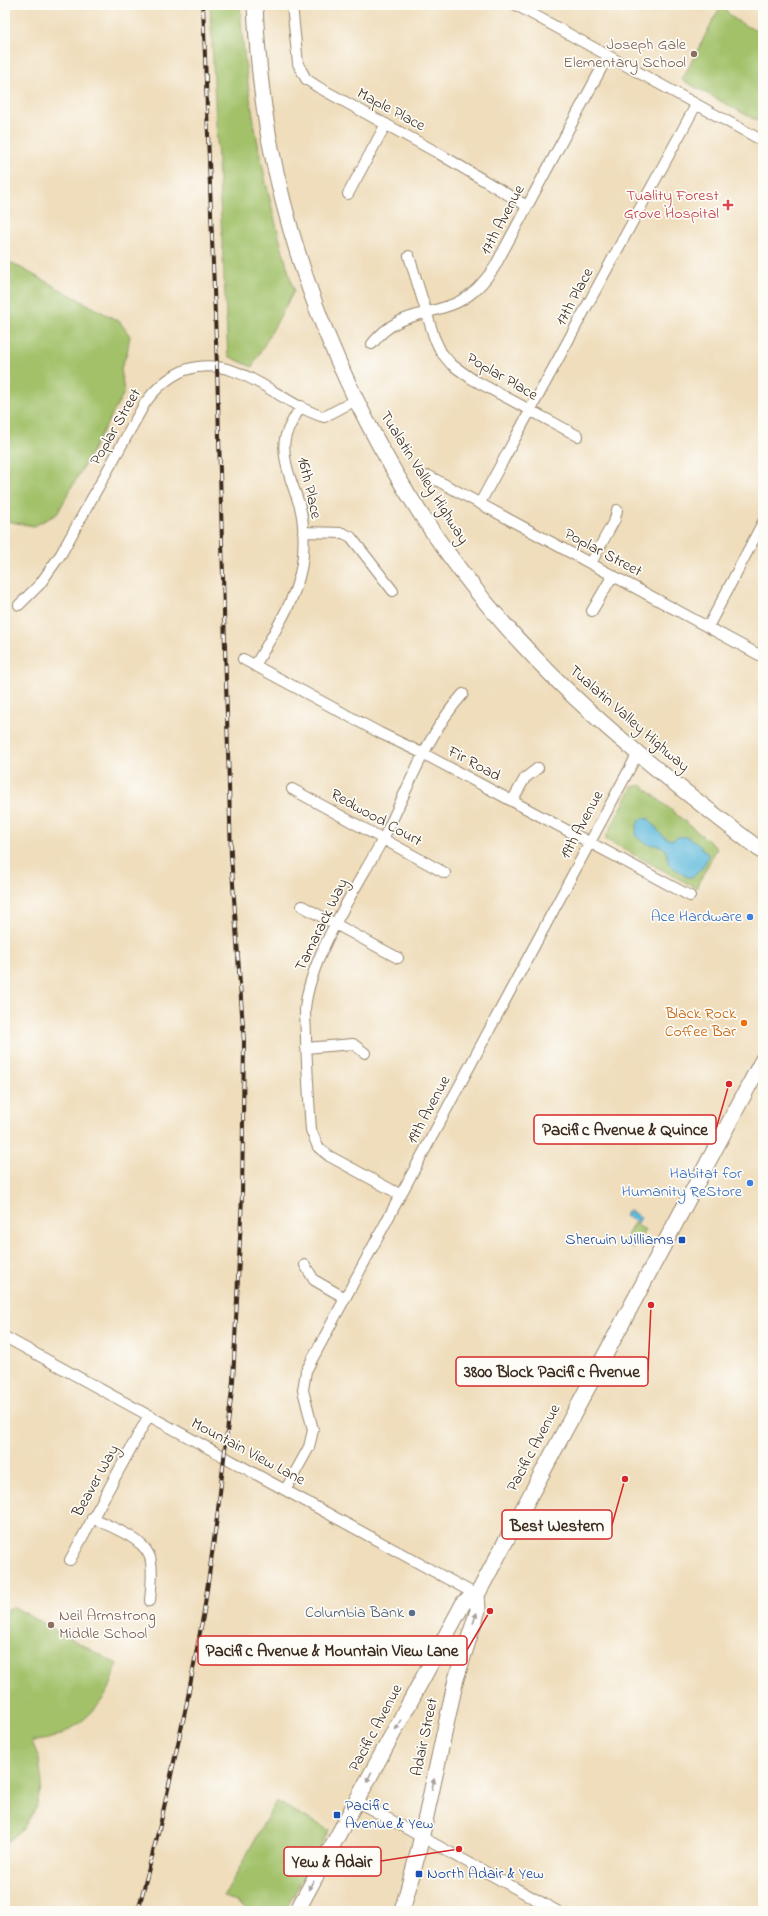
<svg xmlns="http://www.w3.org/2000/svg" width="768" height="1916" viewBox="0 0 768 1916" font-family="'Indie Flower',sans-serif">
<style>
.green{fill:#a2c169;stroke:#6e7644}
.water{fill:#5ebadc;stroke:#4c727d}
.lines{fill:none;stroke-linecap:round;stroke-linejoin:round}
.minor-casing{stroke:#95846c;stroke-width:12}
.highway-casing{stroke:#95846c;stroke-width:17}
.minor{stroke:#fff;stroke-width:10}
.highway{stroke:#fff;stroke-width:15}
.rail-casing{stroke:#3b2a1e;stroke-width:4}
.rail{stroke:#fdfcf7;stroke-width:2.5;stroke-dasharray:8;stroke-linecap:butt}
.oneway{fill:#a79f9a}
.education-dot{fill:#8d6e63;stroke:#fdfcf7;stroke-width:1.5}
.health-dot{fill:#e0444e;stroke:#fdfcf7;stroke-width:1.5}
.shop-dot{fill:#3f7fe0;stroke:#fdfcf7;stroke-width:1.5}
.food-dot{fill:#e8710a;stroke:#fdfcf7;stroke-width:1.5}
.transit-dot{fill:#1a4fb4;stroke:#fdfcf7;stroke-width:1.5}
.service-dot{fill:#5c6f8a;stroke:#fdfcf7;stroke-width:1.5}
.labels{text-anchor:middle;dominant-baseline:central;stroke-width:3.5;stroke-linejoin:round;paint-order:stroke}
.education-label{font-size:16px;fill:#785e54;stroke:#fdfcf7;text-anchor:end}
.street-label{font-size:16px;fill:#3b2a1e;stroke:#fdfcf7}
.health-label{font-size:16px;fill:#be3a42;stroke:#fdfcf7;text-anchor:end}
.shop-label{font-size:16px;fill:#366cbe;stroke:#fdfcf7;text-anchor:end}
.food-label{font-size:16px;fill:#c56008;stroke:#fdfcf7;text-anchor:end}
.transit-label{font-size:16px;fill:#164399;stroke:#fdfcf7;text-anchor:start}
.service-label{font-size:16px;fill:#4e5e75;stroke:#fdfcf7;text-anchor:end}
.leader{fill:none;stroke:#d62828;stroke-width:1.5}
.callout-dot{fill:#d62828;stroke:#fdfcf7;stroke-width:1.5}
.callout{fill:#fdfcf7;stroke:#d62828;stroke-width:1.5}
.callout-label{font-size:17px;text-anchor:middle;font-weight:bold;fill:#3b2a1e}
</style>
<rect width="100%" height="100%" fill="#fdfcf7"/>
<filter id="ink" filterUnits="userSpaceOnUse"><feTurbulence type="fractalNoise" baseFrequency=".025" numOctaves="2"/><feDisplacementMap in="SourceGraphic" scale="8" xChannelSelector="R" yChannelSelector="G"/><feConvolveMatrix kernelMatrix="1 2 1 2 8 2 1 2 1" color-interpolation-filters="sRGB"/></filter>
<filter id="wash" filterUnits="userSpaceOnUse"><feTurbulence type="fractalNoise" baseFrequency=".012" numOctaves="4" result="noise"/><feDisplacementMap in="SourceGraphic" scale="16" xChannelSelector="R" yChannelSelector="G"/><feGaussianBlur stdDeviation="0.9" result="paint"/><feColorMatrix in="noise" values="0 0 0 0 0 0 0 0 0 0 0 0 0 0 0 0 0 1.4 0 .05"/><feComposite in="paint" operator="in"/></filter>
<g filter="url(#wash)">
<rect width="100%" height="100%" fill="#efddbb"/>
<path class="green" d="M210,5H240C246,103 267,197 294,291L252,367L228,356Z
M721,5H724C728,20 750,27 763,34V124L682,80Z
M10,262L120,322L130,336L127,353L121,368L124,393L57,514L34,526L5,521V272Z
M641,785L717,848L696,888L605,839L632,787Z
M634,1223L645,1230L634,1249L623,1243Z
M14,1607L117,1664C114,1673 112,1685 107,1693C91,1718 62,1741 32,1741L39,1759L42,1784L36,1808L23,1829L5,1844V1616L8,1609Z
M276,1801L329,1830L285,1911H253L224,1896Z"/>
<path class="water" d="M643,818L649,819C657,827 659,837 672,840C688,831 694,841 706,852L708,855C706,864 700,872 692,877H687L668,864C668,834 651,854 636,836C636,828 636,822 643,818Z
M628,1210L641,1217L638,1223L625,1216Z"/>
</g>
<g filter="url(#ink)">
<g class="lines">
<g class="minor-casing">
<path id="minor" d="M292,5L298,64L306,79L318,87L438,153L527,206
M516,5L763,141
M348,194L386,124
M409,256L434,337L441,352L451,364L472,379L578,436
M372,344C397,312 423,317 456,303C473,295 484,282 494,268L608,56
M429,476L763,657
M480,503L696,105
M303,532L343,533L351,537L393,591
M591,563L615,519L617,510
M19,605L40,584L61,554L145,403C156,388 168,377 185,370C238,352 277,403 324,417L356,400
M592,611L613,575
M708,627L763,522
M243,659L380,733L424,754L690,896
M255,666C274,631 300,596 303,555C304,540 304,522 300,507C294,487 281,460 285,439C287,428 295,417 301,406
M292,789L445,873
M512,801L525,778L538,768
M302,906L398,958
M306,1048L353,1044L365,1053
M401,1195L329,1156L318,1147L311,1130C309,1100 307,1070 306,1039C306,1030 305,1019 305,1009C310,956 357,887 383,839C408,790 426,735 463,694
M305,1265L314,1280L345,1298
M5,1337L477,1595
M286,1489L309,1447L313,1430L303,1390L306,1371L638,753
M92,1518C109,1526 141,1537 149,1555C154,1565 151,1589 150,1601
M70,1560L149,1415
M356,1801L557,1911"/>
</g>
<g class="highway-casing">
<path id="highway" d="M255,5C257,49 261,94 269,138C306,333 401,520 539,662C607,733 686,793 763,852
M297,1911L464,1602L477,1595L763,1059
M402,1911L418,1853L456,1679L478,1610L477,1595"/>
</g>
<use href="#minor" class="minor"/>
<use href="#highway" class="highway"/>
<g class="rail-casing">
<path id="rail" d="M138,1911L161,1821L186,1707L204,1611L217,1518L233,1381L242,1197L244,1042L231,855L217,367L203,5"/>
</g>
<use href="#rail" class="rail"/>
</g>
<defs><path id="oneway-solid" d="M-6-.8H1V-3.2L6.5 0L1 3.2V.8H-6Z"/></defs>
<g class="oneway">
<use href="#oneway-solid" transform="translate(475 1618) rotate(-71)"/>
<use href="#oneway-solid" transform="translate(398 1725) rotate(118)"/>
<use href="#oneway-solid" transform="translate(369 1777) rotate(118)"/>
<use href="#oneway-solid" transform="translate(433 1784) rotate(-78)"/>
<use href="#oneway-solid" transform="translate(311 1885) rotate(119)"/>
</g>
</g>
<g class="education-dot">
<circle cx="694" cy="54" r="4"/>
<circle cx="51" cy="1625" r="4"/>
</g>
<path class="health-dot" d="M726 199h4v4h4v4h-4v4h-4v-4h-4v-4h4z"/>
<g class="shop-dot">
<circle cx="750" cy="917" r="4"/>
<circle cx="750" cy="1183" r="4"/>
</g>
<circle class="food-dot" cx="744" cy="1023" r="4"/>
<g class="transit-dot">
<rect x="678" y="1236" width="8" height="8" rx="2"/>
<rect x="333" y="1811" width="8" height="8" rx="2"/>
<rect x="415" y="1870" width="8" height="8" rx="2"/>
</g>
<circle class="service-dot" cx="412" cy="1613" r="4"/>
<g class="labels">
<g class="education-label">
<text x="686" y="45">Joseph Gale<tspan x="686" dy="18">Elementary School</tspan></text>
<text x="59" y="1616" text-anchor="start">Neil Armstrong<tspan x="59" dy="18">Middle School</tspan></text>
</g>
<g class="street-label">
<text transform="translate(391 110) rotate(28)">Maple Place</text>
<text transform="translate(503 220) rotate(-62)">17th Avenue</text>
<text transform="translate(575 297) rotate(-62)">17th Place</text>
<text transform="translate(502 377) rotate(30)">Poplar Place</text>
<text transform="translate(116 427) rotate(-60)">Poplar Street</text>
<text transform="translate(424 478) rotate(58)">Tualatin Valley Highway</text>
<text transform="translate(309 488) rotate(77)">16th Place</text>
<text transform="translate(603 553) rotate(28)">Poplar Street</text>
<text transform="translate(629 719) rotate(41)">Tualatin Valley Highway</text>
<text transform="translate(474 764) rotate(28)">Fir Road</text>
<text transform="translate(376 818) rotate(29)">Redwood Court</text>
<text transform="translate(582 825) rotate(-62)">19th Avenue</text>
<text transform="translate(322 925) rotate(-64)">Tamarack Way</text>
<text transform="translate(429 1110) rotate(-62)">19th Avenue</text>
<text transform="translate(534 1448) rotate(-62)">Pacific Avenue</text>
<text transform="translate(248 1452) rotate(28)">Mountain View Lane</text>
<text transform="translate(96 1481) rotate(-61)">Beaver Way</text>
<text transform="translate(376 1728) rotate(-62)">Pacific Avenue</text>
<text transform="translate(425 1737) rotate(-78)">Adair Street</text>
</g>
<g class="health-label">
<text x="719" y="196">Tuality Forest<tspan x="719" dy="18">Grove Hospital</tspan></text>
</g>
<g class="shop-label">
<text x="742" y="917">Ace Hardware</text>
<text x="742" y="1174">Habitat for<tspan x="742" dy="18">Humanity ReStore</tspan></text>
</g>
<g class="food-label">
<text x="736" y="1014">Black Rock<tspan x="736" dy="18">Coffee Bar</tspan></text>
</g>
<g class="transit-label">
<text x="674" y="1240" text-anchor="end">Sherwin Williams</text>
<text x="345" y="1806">Pacific<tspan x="345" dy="18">Avenue &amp; Yew</tspan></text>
<text x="427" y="1874">North Adair &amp; Yew</text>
</g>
<g class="service-label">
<text x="404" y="1613">Columbia Bank</text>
</g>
</g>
<path class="leader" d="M729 1084L716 1129M651 1305L648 1371M625 1479L612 1525M490 1611L467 1650M459 1849L381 1861"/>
<g class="callout-dot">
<circle cx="729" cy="1084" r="4"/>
<circle cx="651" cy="1305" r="4"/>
<circle cx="625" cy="1479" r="4"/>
<circle cx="490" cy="1611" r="4"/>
<circle cx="459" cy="1849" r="4"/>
</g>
<g class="callout">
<rect x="534" y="1115" width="182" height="29" rx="4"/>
<rect x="456" y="1357" width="192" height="29" rx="4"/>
<rect x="502" y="1510" width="110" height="29" rx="4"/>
<rect x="198" y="1636" width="269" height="29" rx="4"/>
<rect x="284" y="1847" width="97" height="29" rx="4"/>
</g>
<g class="callout-label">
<text x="625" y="1135">Pacific Avenue &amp; Quince</text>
<text x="552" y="1377">3800 Block Pacific Avenue</text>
<text x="557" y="1531">Best Western</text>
<text x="332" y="1656">Pacific Avenue &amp; Mountain View Lane</text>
<text x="332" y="1867">Yew &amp; Adair</text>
</g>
<rect width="768" height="1916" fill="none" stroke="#fdfcf7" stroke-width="20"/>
</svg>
